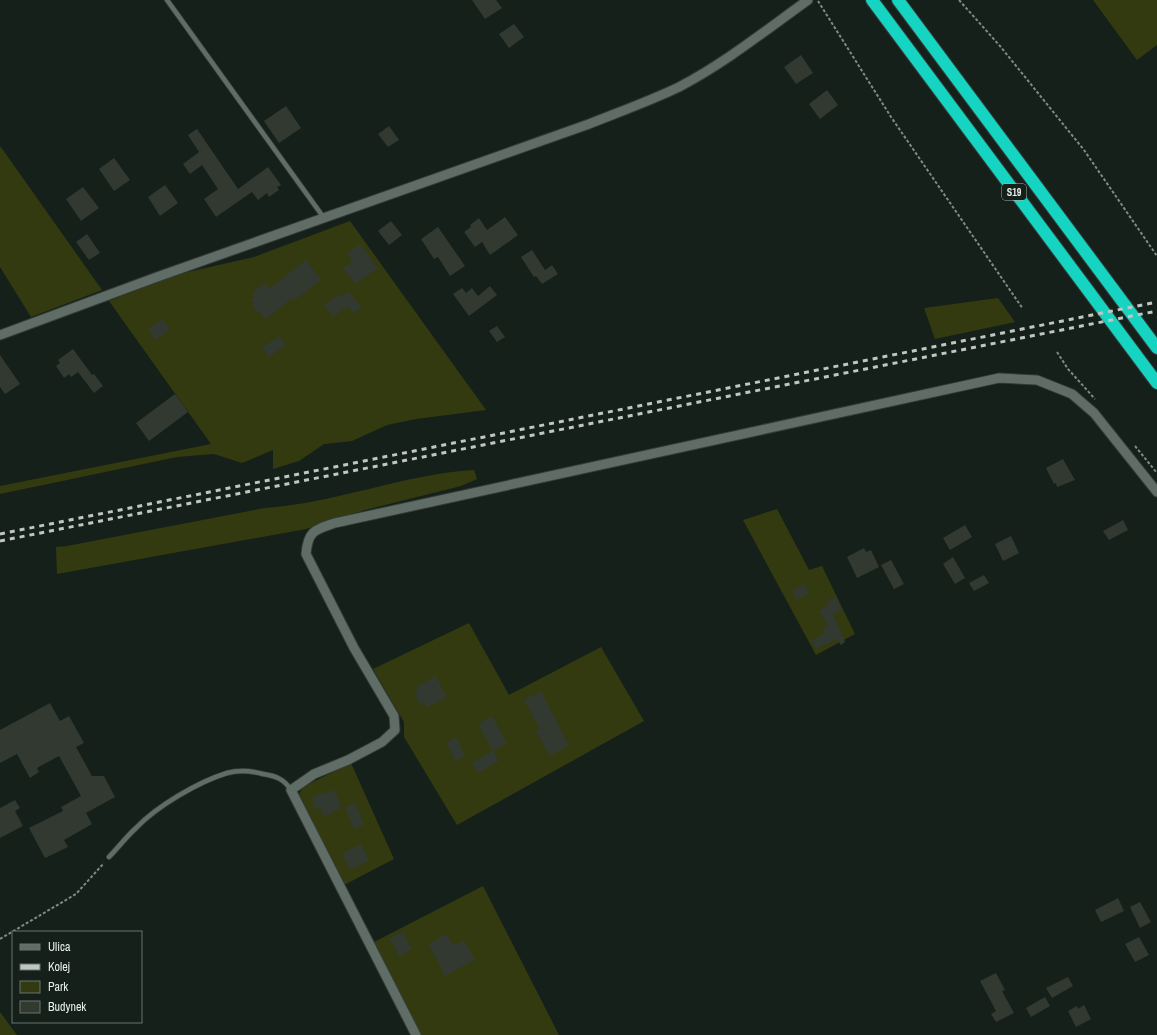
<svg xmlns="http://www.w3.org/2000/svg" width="1157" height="1035" viewBox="0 0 1157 1035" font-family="'Archivo Narrow',sans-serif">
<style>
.green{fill:#343a10}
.building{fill:#323930}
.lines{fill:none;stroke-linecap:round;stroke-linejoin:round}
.lane-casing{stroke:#353c38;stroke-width:6}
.street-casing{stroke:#353c38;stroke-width:11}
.highway-casing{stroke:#353c38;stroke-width:14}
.path{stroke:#818a85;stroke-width:2;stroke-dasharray:3 2;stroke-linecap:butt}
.lane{stroke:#606d66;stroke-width:4.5}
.street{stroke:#606d66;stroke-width:9}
.highway{stroke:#15d4c1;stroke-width:12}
.rail{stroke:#bfc7c2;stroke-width:3;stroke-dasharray:5 5;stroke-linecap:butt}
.labels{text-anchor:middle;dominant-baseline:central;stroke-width:4;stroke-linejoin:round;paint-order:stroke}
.shield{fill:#15201a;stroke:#a9b1ac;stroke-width:1}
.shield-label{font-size:10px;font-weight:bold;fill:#e8efeb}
</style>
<rect width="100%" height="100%" fill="#15201a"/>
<path class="green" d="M1093,0H1157V45L1137,60Z
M0,146L3,150L102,290L31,317L0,267Z
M350,221L486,410L416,419L387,425L352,441L324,444L299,461L273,469V450L242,463L214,454L177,457L0,494V486L211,444L109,301L179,274L254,257Z
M998,298L1015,322L935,339L924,308Z
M474,470L477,479L461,486L365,510L306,529L57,574L56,547L67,546L265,508C337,503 404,474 474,470Z
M777,509L809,570L822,566L855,634L816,655L743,520Z
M469,623L509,695L601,647L644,721L457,825L404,737V722L373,669Z
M351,763L394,859L344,885L299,794L303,787Z
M483,886L559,1035H420L374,942Z
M0,1012L17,1035H0Z"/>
<path class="building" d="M472,0H496L502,8L485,19Z
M514,24L524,37L509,48L499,34Z
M801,55L813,73L796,84L784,67Z
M827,90L838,105L820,119L809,104Z
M286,106L301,128L279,143L264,121Z
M389,126L399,140L388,147L378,134Z
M197,129L238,189L268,167L281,185L277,187L279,190L269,197L267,193L258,200L252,192L216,217L204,199L218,189L202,165L190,174L183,164L199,152L188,135Z
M114,158L130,180L114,191L99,169Z
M165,185L178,203L160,216L148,197Z
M83,187L99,208L81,221L66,199Z
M505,217L518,235L490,255L482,242L475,247L464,232L471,227L470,225L479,218L487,230Z
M391,221L402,235L389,245L378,231Z
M438,227L465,266L450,276L438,257L434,259L421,239Z
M87,234L100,253L89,260L76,242Z
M360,244L378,268L355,284L343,268L353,261L347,253Z
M532,250L545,270L552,265L558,274L542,284L536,276L534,277L521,257Z
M306,260L321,280L295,300L293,298L266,319L260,312L258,313L252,306L255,304L251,299L255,296L252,293L265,283L270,288Z
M490,286L497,295L469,316L453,294L462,288L466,293L472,288L478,296Z
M349,291L361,307L353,313L348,306L333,317L324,305L339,294L341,297Z
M163,319L170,330L155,340L148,329Z
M497,326L505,337L497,342L489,331Z
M280,336L286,345L269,357L262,348Z
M73,349L92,375L94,374L103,386L94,393L78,372L71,377L69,374L64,378L56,366L60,363L58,360Z
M0,355L20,384L5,394L0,387Z
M175,394L188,412L149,441L136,423Z
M1063,459L1075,480L1057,487L1056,483L1054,484L1046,468Z
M1123,520L1128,530L1109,540L1103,531Z
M965,525L972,537L950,550L943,538Z
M1011,536L1019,553L1003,561L995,544Z
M864,548L866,552L871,550L879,567L857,578L847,557Z
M953,557L965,578L955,584L943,564Z
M891,560L904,584L894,589L881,565Z
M984,575L989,583L974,591L969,583Z
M805,584L809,593L797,600L792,591Z
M836,597L842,610L833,614L845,642L841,645L837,639L816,649L811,640L825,634L822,628L828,625L819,611L829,604L827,601Z
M436,676L447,697L427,708L424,702L420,705L415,694L418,692L416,687Z
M541,691L569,746L550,756L536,731L540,729L524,700Z
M50,703L60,721L69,716L84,743L76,747L92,776H104L115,797L86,813L92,824L64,840L68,847L45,858L29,828L63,811L61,807L81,796L59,756L37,768L39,772L30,778L17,754L0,763V730Z
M492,716L507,743L493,751L478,724Z
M456,737L465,756L455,761L446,742Z
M493,751L499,761L478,773L472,763Z
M335,790L341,808L324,817L320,808L315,810L312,797Z
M15,800L20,808L15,811L23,826L0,838V808Z
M355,803L364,825L354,829L345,807Z
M361,844L369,861L350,870L342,853Z
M1118,898L1124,911L1101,922L1095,910Z
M1140,902L1151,922L1140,928L1130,907Z
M403,932L412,949L399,956L390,938Z
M447,934L453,945L464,940L475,960L445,976L429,944Z
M1139,937L1149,955L1135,962L1125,944Z
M996,973L1005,990L1002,991L1014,1013L996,1022L991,1014L996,1011L980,981Z
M1068,977L1073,986L1052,998L1046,988Z
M1045,997L1050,1006L1031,1017L1026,1008Z
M1084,1005L1091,1019L1076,1027L1068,1011L1077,1006L1078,1009Z"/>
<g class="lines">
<g class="lane-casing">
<path id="lane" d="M167,0L324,218
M109,857C118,848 126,837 136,828C157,806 198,782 227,773C238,770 252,771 263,774C276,776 284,779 291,790"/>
</g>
<g class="street-casing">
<path id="street" d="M0,335L157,277L589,124C619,112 650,101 679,87C725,63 766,30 808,0
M416,1035L291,790L314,774L348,760L382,742L395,730L394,716L354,648L306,554C308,531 314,530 335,523L999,378L1037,380L1072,394L1094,413L1157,492"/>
</g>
<g class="highway-casing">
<path id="highway" d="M872,0L1157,383
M898,0L1157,348"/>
</g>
<path class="path" d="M959,0L1000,46L1084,150L1157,256
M818,1L891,117L1023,309
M1057,352L1068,369L1095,399
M1135,446L1157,473
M0,939L76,894L104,863"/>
<use href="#lane" class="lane"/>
<use href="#street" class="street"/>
<use href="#highway" class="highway"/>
<path class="rail" d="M0,534L1157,302
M0,541L1157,311"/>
</g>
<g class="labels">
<rect class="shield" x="1002" y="184" width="24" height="16" rx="3"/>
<g class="shield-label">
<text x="1014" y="192">S19</text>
</g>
</g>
<rect x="12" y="931" width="130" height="92" fill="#15201a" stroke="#69736e"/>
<rect x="20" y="944" width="20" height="6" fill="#606d66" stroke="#69736e"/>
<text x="48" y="951" font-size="12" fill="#e8efeb">Ulica</text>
<rect x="20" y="964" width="20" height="6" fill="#bfc7c2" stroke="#69736e"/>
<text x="48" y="971" font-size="12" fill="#e8efeb">Kolej</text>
<rect x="20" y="981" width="20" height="12" fill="#343a10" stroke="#69736e"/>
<text x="48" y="991" font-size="12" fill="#e8efeb">Park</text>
<rect x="20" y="1001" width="20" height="12" fill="#323930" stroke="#69736e"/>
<text x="48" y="1011" font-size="12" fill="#e8efeb">Budynek</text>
</svg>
